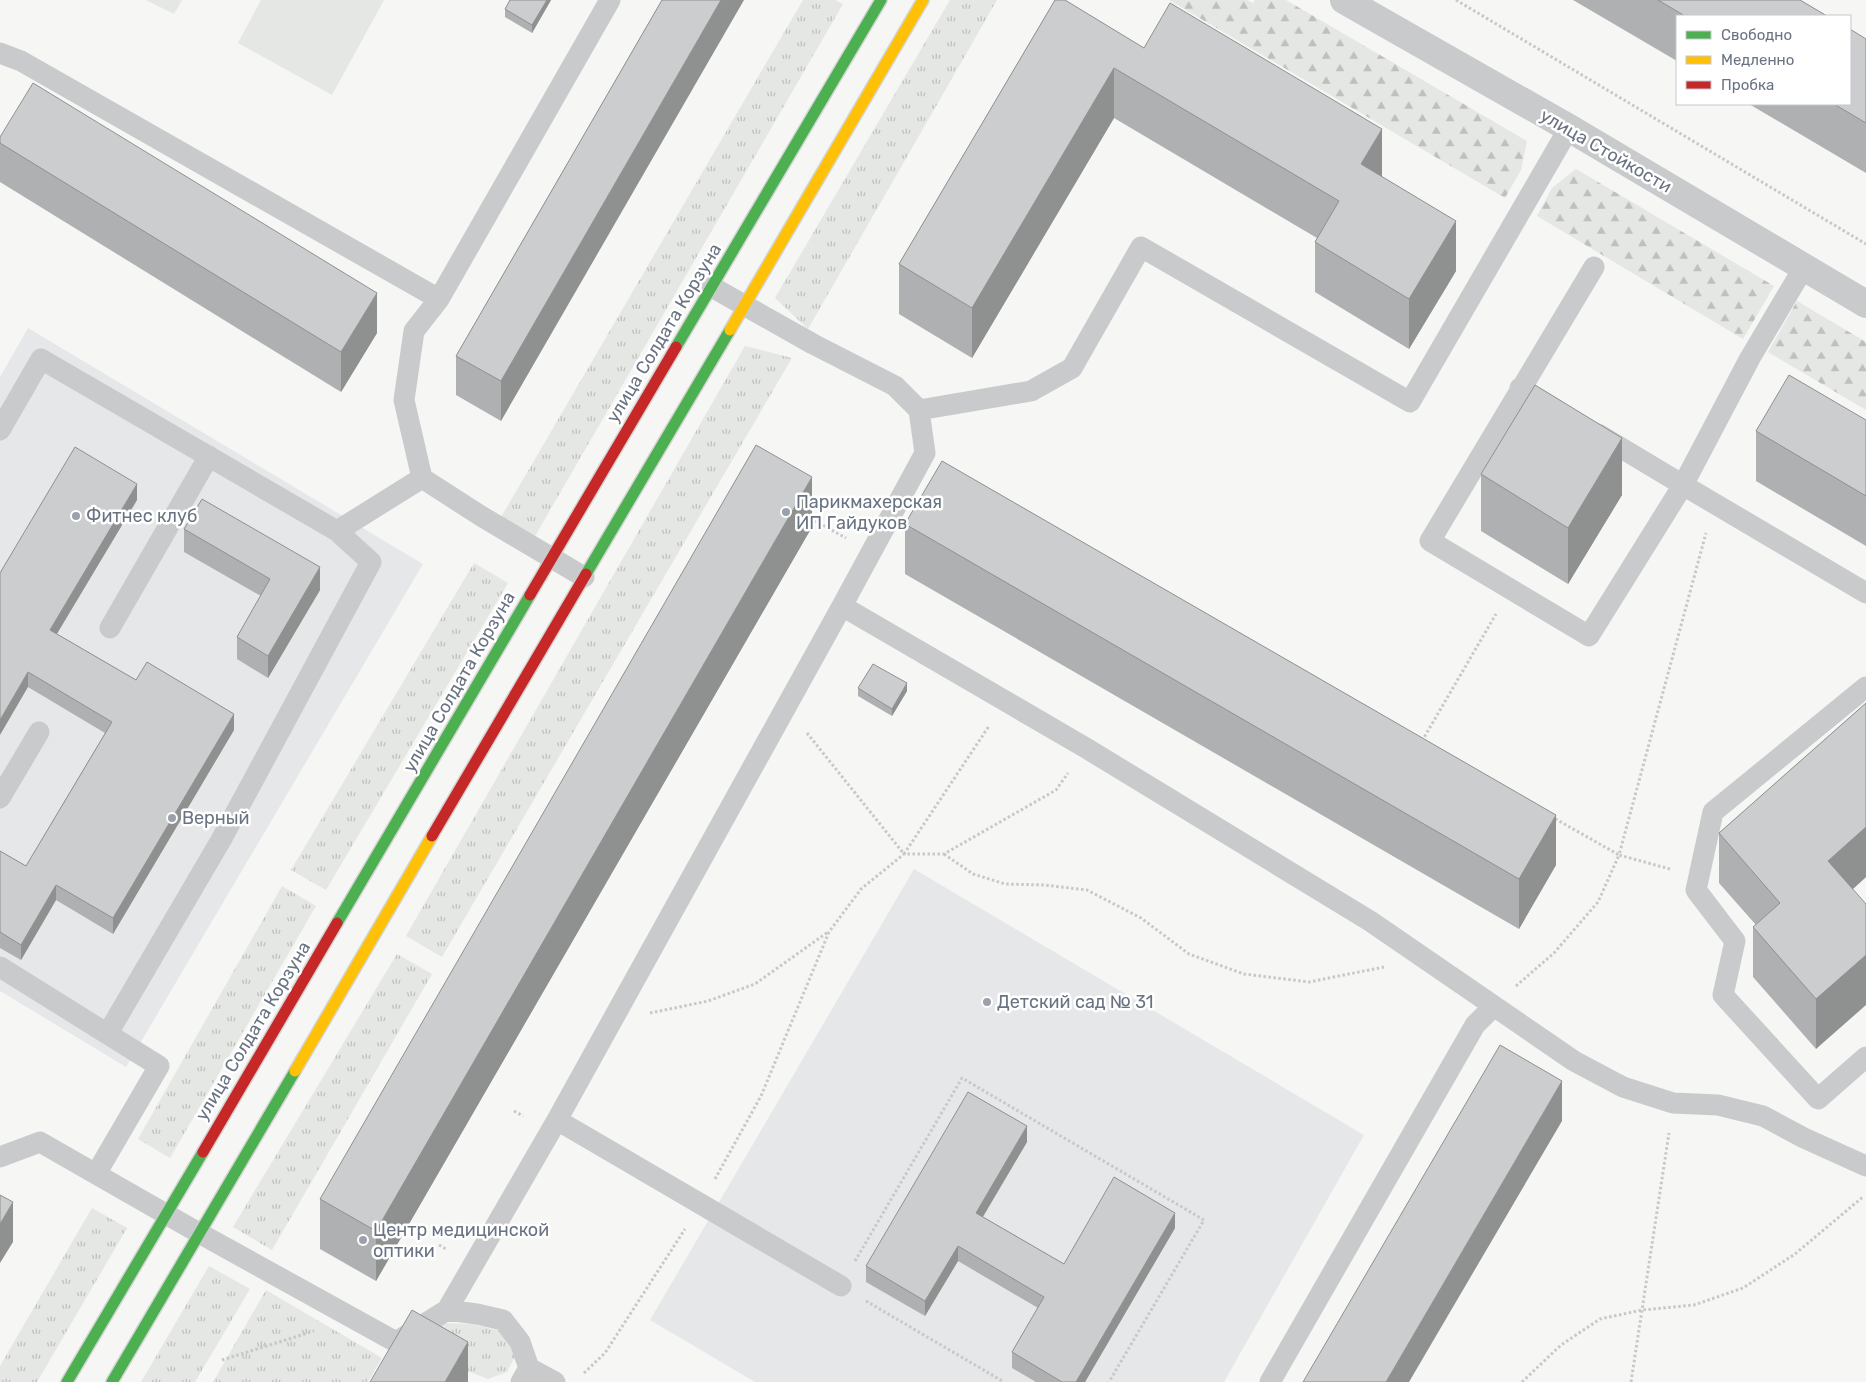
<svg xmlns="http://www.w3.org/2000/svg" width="1866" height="1382" viewBox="0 0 1866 1382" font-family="Rubik,sans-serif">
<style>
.built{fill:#e6e7e8}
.grass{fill:url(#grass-tufts)}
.forest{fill:url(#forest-firs)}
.park{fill:#e4e7e3}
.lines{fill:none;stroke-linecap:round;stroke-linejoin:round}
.fast-casing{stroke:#d3d4d4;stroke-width:14}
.slow-casing{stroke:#d3d4d4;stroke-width:14}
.jam-casing{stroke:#d3d4d4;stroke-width:14}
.path{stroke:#c7c8c9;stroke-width:3;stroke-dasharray:2.5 2.5;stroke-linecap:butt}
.lane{stroke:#c9cacb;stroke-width:21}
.street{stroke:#c9cacb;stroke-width:28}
.fast{stroke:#4caf50;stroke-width:11}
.slow{stroke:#ffc107;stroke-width:11}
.jam{stroke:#c62828;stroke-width:11}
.wall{fill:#afb0b1}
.shaded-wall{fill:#8f9090}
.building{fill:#cccdce;stroke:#8f9090}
.poi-dot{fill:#9aa1aa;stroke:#fff;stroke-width:2}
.labels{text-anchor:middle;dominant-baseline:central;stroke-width:5;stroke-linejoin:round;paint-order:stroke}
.street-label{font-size:18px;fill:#697382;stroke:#fff}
.poi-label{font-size:18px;fill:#697382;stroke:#fff;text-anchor:start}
</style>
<defs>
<pattern id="grass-tufts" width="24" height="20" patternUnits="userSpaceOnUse" patternTransform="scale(1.25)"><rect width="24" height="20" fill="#e4e7e3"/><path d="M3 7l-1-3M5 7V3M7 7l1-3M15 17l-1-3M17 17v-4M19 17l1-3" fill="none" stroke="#bdc0bd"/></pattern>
<pattern id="forest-firs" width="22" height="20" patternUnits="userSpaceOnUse" patternTransform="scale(1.25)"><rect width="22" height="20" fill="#e4e7e3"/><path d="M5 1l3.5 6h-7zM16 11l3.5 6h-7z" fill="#bdc0bd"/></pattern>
</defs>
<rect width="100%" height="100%" fill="#f6f6f5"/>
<path class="built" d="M28,328L423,564L126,1067L0,991V377Z
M914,869L1364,1135L1224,1382H755L650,1320Z"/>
<path class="grass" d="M803,0H835L843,4L531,543L497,524Z
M950,0H997L808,329L775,298Z
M745,346L792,358L442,957L406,936Z
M474,563L508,583L326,890L291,870Z
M282,886L316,906L170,1158L138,1139Z
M397,954L432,974L272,1250L233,1227Z
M92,1208L127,1228L37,1382H0V1366Z
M209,1266L250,1289L195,1382H141Z
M266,1290L382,1358L368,1382H213Z
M441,1323L471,1324L506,1332L516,1354L507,1372L488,1379L460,1368L430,1334Z"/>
<path class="forest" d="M1169,0H1247L1253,3L1255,0H1286L1527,141L1521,170L1505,198Z
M1576,169L1774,286L1743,339L1537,216L1552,188Z
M1797,301L1866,342V410L1768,352Z"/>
<path class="park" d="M146,0H182L174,14Z
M261,0H384L332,95L238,43Z"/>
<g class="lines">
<g class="fast-casing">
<path id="fast" d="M676,347L881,0
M586,574L730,330
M337,923L530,595
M67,1382L203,1152
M112,1382L295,1071"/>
</g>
<g class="slow-casing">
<path id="slow" d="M730,330L923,0
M295,1071L432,836"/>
</g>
<g class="jam-casing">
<path id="jam" d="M530,595L676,347
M432,836L586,574
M203,1152L337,923"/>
</g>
<path class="path" d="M1456,0L1866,244
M810,518L846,538
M807,733L904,854L989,726
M1422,741L1496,614
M944,854L973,874L1005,884L1044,885L1087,890L1141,918L1189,954L1244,974L1309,982L1384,967
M1670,869L1619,855L1706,533
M1516,986L1554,953L1598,902L1619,855L1552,817
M650,1013L708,1001L755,984L828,932
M514,1111L523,1116
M715,1179L761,1096L829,932L861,889L904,854H944L1056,790L1068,773
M439,1245L446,1249
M855,1261L962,1078L1204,1220L1109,1382
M866,1301L1004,1382
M222,1360L314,1331
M584,1373L605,1353L685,1229
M1522,1382L1561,1345L1600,1319L1642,1310L1694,1305L1743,1288L1795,1254L1864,1196
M1631,1382L1669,1133"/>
<path class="lane" d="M0,53L21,61L439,299L610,0
M1594,267L1430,541L1589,636L1683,485L1598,434
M1804,267L1750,358L1683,485L1866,593
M712,287L813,344L895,386L919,410
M439,299L414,331L404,400L422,478L481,516L584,577
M1520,388L1555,409
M0,430L41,359L337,531L422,478
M842,606L1086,748L1370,921L1574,1061L1623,1087L1673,1103L1718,1105L1763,1116L1804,1138L1866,1166
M110,628L209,456
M1866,687L1713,812L1696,890L1735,941L1723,995L1818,1099L1866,1057
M0,798L39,732
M0,967L159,1066L96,1174
M108,1033L221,840L371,562L337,531
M557,1120L841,1286
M0,1157L40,1142L199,1233L396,1342L447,1310L477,1314L503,1320L520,1342L529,1368
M447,1310L557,1120L842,606L925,453L919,410L1031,391L1072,368L1141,247L1410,402L1569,128
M521,1382L529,1368L555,1382
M1270,1382L1475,1025L1494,1006"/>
<path class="street" d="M1344,0L1569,128L1866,304"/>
<use href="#fast" class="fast"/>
<use href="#slow" class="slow"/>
<use href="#jam" class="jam"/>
</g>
<path class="wall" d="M510,0H551L532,33L505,17V9Z
M662,0L501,421L456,395V356Z
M1055,0L1382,177L1456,271L1409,349L1315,292V242L1317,238L1114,118L972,358L899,314V264Z
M1573,0H1800L1827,16H1677V61Z
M1866,39V173L1749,104H1850Z
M0,137L377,333L341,392L0,182Z
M1866,420V546L1756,481V431Z
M1481,474L1622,495L1568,584L1481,531Z
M137,500L57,634L136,680L234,730L113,934L56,900L21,960L0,948V851L26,866L105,733L28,687L0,573Z
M905,524L1556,865L1519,929L905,574Z
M812,527L376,1281L320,1249V1199Z
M184,529L320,590L268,678L237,659V637L261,596L184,552Z
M858,688L907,691L892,716L858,696Z
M1866,703V877L1853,889L1816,1049L1753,977V927L1756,925L1719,883V833Z
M1027,1142L983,1217L1064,1264L1175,1228L1085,1382H1036L1012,1368V1352L1038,1308L958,1261L925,1316L866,1282V1266Z"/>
<path class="shaded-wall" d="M547,0H551L532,33V25Z
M721,0H744L501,421V381Z
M1114,68V118L972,358V308Z
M1382,129V179L1361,164Z
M1456,221V271L1409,349V299Z
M377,293V333L341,392V352Z
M1622,438V495L1568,584V528Z
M812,477V527L376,1281V1231Z
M137,484V500L50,645V630Z
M320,567V590L268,678V656Z
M28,672V687L0,735V720Z
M907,683V691L892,716V709Z
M234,714V730L113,934V918Z
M1556,815V865L1519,929V879Z
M1866,827V877L1828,911V861Z
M56,885V900L21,960V945Z
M1866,955V1005L1816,1049V999Z
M1562,1081V1121L1409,1382H1386Z
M1027,1126V1142L976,1228V1213Z
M13,1202V1242L0,1263V1224Z
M1175,1213V1228L1085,1382H1076Z
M958,1246V1261L925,1316V1301Z
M468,1342V1382H445Z"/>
<path class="building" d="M510,0H547L532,25L505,9Z
M662,0H721L501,381L456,356Z
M1055,0H1065L1144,48L1170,3L1382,129L1361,164L1456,221L1409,299L1315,242L1339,201L1114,68L972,308L899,264Z
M1658,0H1800L1827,16H1685Z
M1850,29L1866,39V123L1834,104H1850Z
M33,83L377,293L341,352L0,143V137Z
M1789,375L1866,420V496L1756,431Z
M1535,385L1622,438L1568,528L1481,474Z
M756,445L812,477L376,1231L320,1199Z
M75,447L137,484L50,630L136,680L147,662L234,714L113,918L56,885L21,945L0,932V851L26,866L112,722L28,672L0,720V573Z
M942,461L1556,815L1519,879L905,524Z
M202,499L320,567L268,656L237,637L270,579L184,529Z
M873,664L907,683L892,709L858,688Z
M1866,703V827L1828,861L1866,904V955L1816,999L1753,927L1780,903L1719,833Z
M1500,1045L1562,1081L1386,1382H1303Z
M968,1092L1027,1126L976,1213L1064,1264L1114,1177L1175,1213L1076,1382H1062L1012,1352L1044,1297L958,1246L925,1301L866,1266Z
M0,1195L13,1202L0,1224Z
M412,1310L468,1342L445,1382H370Z"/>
<g class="poi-dot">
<circle cx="786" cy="512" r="5"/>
<circle cx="76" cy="516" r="5"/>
<circle cx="172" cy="818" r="5"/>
<circle cx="987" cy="1002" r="5"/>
<circle cx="363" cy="1240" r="5"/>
</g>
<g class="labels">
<g class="street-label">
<text transform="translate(1606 151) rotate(30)">улица Стойкости</text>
<text transform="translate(664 333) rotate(-59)">улица Солдата Корзуна</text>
<text transform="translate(459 682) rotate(-60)">улица Солдата Корзуна</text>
<text transform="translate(253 1031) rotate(-59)">улица Солдата Корзуна</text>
</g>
<g class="poi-label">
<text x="796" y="502">Парикмахерская<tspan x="796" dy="21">ИП Гайдуков</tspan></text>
<text x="86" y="516">Фитнес клуб</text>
<text x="182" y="818">Верный</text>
<text x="997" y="1002">Детский сад № 31</text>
<text x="373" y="1230">Центр медицинской<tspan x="373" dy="21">оптики</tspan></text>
</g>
</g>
<rect x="1676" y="15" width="175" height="90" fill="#ffffff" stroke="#c3c7cd"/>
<rect x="1686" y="31" width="25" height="8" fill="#4caf50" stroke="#c3c7cd"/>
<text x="1721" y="40" font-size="15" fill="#697382">Свободно</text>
<rect x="1686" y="56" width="25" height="8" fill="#ffc107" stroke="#c3c7cd"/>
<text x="1721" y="65" font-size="15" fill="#697382">Медленно</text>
<rect x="1686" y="81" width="25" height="8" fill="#c62828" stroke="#c3c7cd"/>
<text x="1721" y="90" font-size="15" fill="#697382">Пробка</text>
</svg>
